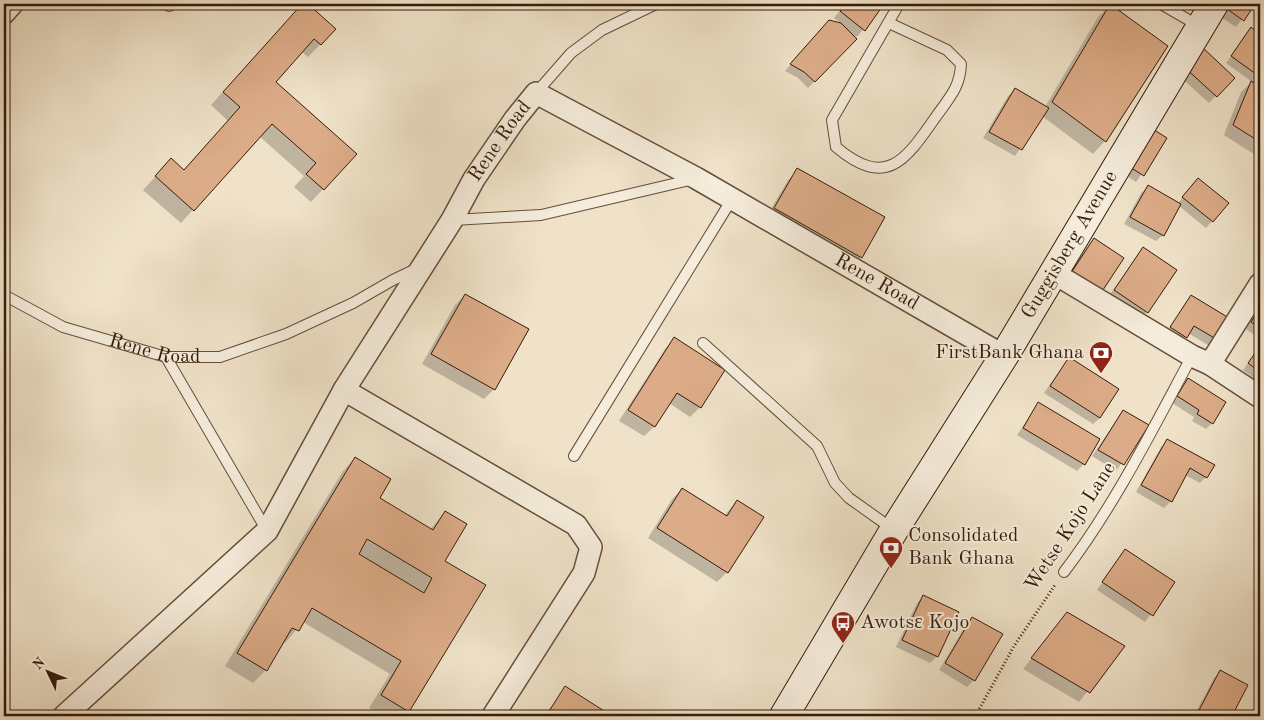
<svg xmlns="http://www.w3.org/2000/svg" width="1264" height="720" viewBox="0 0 1264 720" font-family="'Old Standard TT',serif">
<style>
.shadow{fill:#0003}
.building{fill:#dcac88;stroke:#371b09;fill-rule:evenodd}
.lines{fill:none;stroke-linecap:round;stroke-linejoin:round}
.lane-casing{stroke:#654d39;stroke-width:12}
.street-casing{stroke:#654d39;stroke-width:24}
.secondary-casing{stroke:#371b09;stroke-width:30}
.path{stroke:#371b09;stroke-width:3;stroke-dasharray:1 2.5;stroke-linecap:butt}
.lane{stroke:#f5ecdb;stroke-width:10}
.street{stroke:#f5ecdb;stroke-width:21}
.secondary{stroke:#f5ecdb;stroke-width:28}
.labels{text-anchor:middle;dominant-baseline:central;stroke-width:4;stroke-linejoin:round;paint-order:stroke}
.street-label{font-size:20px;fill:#371b09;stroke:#f5ecdb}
.poi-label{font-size:20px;fill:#371b09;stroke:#f5ecdb;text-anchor:start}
</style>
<rect width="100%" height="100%" fill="#efe2c8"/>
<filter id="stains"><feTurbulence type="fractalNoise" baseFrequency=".004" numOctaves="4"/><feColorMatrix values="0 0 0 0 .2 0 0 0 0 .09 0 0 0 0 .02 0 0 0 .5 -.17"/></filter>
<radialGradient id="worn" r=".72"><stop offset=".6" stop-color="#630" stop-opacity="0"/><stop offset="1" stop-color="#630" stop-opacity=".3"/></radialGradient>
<path class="shadow" d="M303,4H306L335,29L308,57L301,51L274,82L355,154L311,202L294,187L304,176L259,136L181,223L143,190L171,160L183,171L228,121L211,105Z
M845,4H883L857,37L849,32L856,39L808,88L798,78L785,71L823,28L842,24L834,18Z
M1219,4H1253L1236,27L1213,12Z
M1111,5L1105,141L1093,154L1042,116L1015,156L983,138L1008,96L1015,89L1045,107L1098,17Z
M1251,29L1260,37V158L1224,135L1241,92L1252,82L1226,63Z
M1201,48L1233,78L1209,103L1177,74Z
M1166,138L1136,182L1119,171Z
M798,170L861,257L851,267L765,219L788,180Z
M1198,179L1227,203L1206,228L1179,206L1163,235L1156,241L1124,224L1141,193L1148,187L1178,203Z
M1095,239L1123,258L1065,280L1088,246Z
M1143,249L1147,312L1140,318L1108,297Z
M1260,288V339L1246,329L1255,314L1246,308Z
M465,295L494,389L484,399L422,364L455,305Z
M1192,296L1215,339L1208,345L1188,333L1179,344L1165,334Z
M674,339L700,407L690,417L669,403L654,427L644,436L619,421L665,349Z
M1260,347V389L1256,386L1259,382L1243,370Z
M1069,358L1100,418L1093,424L1044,393Z
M1189,380L1212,423L1206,429L1192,421L1194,417L1172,403Z
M1038,404L1084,464L1077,471L1017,435Z
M1123,411L1147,426L1116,471L1092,456Z
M1168,440L1206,477L1200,483L1185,475L1171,501L1164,508L1136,492L1161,447Z
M355,458L378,498L430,530L445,512L443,561L408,711L403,716H383L369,708L390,674L303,622L285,643L283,642L266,670L253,683L225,666L343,471Z
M682,489L724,516L737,501L727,572L717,582L648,538L672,499Z
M1125,550L1173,583L1145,622L1097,590Z
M923,596L937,656L930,663L896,647L917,603Z
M1067,614L1123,647L1079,702L1023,669Z
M973,618L974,680L967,687L939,670L966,625Z
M1221,672L1247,685L1231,716H1194L1214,678Z
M565,688L610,716H544Z"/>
<path class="building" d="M302,4H308L336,29L321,45L314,39L276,82L357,154L324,190L306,174L316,163L272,124L194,211L155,176L171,158L184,170L240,107L223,92Z
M845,4H884L865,31L840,11Z
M1110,4L1168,46L1106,142L1052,102Z
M1220,4H1255L1244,21Z
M829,20L841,23L857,39L815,82L804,72L790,64Z
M1251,27L1260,35V77L1231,56Z
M1201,46L1235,78L1217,97L1183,66Z
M1251,81L1260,87V142L1233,125Z
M1015,88L1049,108L1022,150L989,132Z
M1148,126L1167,138L1144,176L1125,164Z
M797,168L885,217L862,258L774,208Z
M1198,178L1229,203L1213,222L1182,197Z
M1148,185L1181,204L1164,236L1130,217Z
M1094,238L1124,258L1101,293L1071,273Z
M1143,247L1177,270L1148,313L1114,290Z
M465,294L529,329L495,390L431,354Z
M1191,295L1229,318L1216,339L1194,326L1187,338L1170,327Z
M1260,308V328L1251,322Z
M674,337L725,370L701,408L677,393L655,427L628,410Z
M1260,346V372L1248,363Z
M1069,357L1119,389L1100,418L1050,386Z
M1188,378L1226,402L1213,424L1197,414L1199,410L1177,396Z
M1038,402L1100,439L1085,465L1023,428Z
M1123,410L1149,425L1124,465L1098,450Z
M1167,439L1215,465L1207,478L1190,468L1172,502L1141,485Z
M355,457L391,479L380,498L433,530L445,511L467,524L445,561L486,585L409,712L381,695L401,661L312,608L299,631L292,628L267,671L237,653ZM367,539L432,578L424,593L359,554Z
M682,488L727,516L737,500L764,517L728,573L657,528Z
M1125,549L1175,582L1153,616L1102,582Z
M923,595L959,612L938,657L902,640Z
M1067,612L1125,646L1090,693L1031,658Z
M972,617L1003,634L975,681L945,663Z
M1220,670L1248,685L1232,716H1196Z
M565,686L612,716H546Z"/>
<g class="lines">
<g class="lane-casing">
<g id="lane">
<path d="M1161,4L1199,26"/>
<path d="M169,6V4"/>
<path d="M889,23L947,50L961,64C960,88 949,98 935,118C905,161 886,189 836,147L832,120L899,4"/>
<path d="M536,93L571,53L602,30L656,4"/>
<path d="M453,220L541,215L694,179"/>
<path id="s1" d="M4,295L63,327L166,357H220L286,334L353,303L393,280L416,269"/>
<path d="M703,343L817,446L835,483L849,498L894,530"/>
<path d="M166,357L267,531"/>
<path d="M574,456L732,199"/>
<path d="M1064,572C1115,505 1152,430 1192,356"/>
</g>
</g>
<g class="street-casing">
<g id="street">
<path d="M4,13L12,4"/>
<path d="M1052,272L1192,356L1210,364L1260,397"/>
<path d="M1210,364L1260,284"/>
<path d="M344,390L576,525L591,547L584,573L493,716"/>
<path id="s2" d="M64,716L267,531L344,390L452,220L474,179L515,119L536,93L696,178L1004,356"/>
</g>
</g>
<g class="secondary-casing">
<g id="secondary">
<path id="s3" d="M784,716L894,530L1004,356L1214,4"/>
</g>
</g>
<path class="path" d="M976,715L1014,646L1055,585"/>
<use href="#lane" class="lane"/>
<use href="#street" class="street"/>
<use href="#secondary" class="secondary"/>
</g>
<defs>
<g id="bank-pin" transform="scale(1.25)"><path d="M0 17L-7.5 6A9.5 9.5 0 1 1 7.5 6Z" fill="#8f2418" stroke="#f5ecdb"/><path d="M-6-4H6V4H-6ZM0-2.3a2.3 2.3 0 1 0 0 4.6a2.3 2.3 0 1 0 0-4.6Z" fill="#fff"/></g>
<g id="bus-pin" transform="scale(1.25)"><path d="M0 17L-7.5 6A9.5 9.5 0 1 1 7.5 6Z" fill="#8f2418" stroke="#f5ecdb"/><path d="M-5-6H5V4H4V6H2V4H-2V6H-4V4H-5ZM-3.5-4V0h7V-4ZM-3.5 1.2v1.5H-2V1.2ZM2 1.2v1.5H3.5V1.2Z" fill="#fff"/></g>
</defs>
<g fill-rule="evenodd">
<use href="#bank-pin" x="1101" y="353"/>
<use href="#bank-pin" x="891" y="548"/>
<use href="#bus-pin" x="843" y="623"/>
</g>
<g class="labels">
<g class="street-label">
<text stroke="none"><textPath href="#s2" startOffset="729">Rene Road</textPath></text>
<text stroke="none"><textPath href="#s3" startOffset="551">Guggisberg Avenue</textPath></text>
<text stroke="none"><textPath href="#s2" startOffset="1179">Rene Road</textPath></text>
<text stroke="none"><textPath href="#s1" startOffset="162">Rene Road</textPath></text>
<text transform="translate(1071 527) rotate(-57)">Wetse Kojo Lane</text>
</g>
<g class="poi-label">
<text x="1084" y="353" text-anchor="end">FirstBank Ghana</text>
<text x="908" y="536">Consolidated<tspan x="908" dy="23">Bank Ghana</tspan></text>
<text x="860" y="623">Awotsɛ Kojo</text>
</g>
</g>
<rect width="1264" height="720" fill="none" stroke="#efe2c8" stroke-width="20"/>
<rect x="5" y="5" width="1254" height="710" fill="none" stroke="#371b09" stroke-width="2.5"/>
<rect x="10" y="10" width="1244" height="700" fill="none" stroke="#371b09"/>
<g transform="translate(48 672) rotate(313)" stroke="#f5ecdb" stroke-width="4" paint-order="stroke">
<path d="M0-4L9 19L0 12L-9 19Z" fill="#371b09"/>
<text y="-8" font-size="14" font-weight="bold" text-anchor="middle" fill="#371b09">N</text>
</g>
<rect width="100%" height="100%" filter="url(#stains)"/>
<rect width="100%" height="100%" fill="url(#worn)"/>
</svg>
